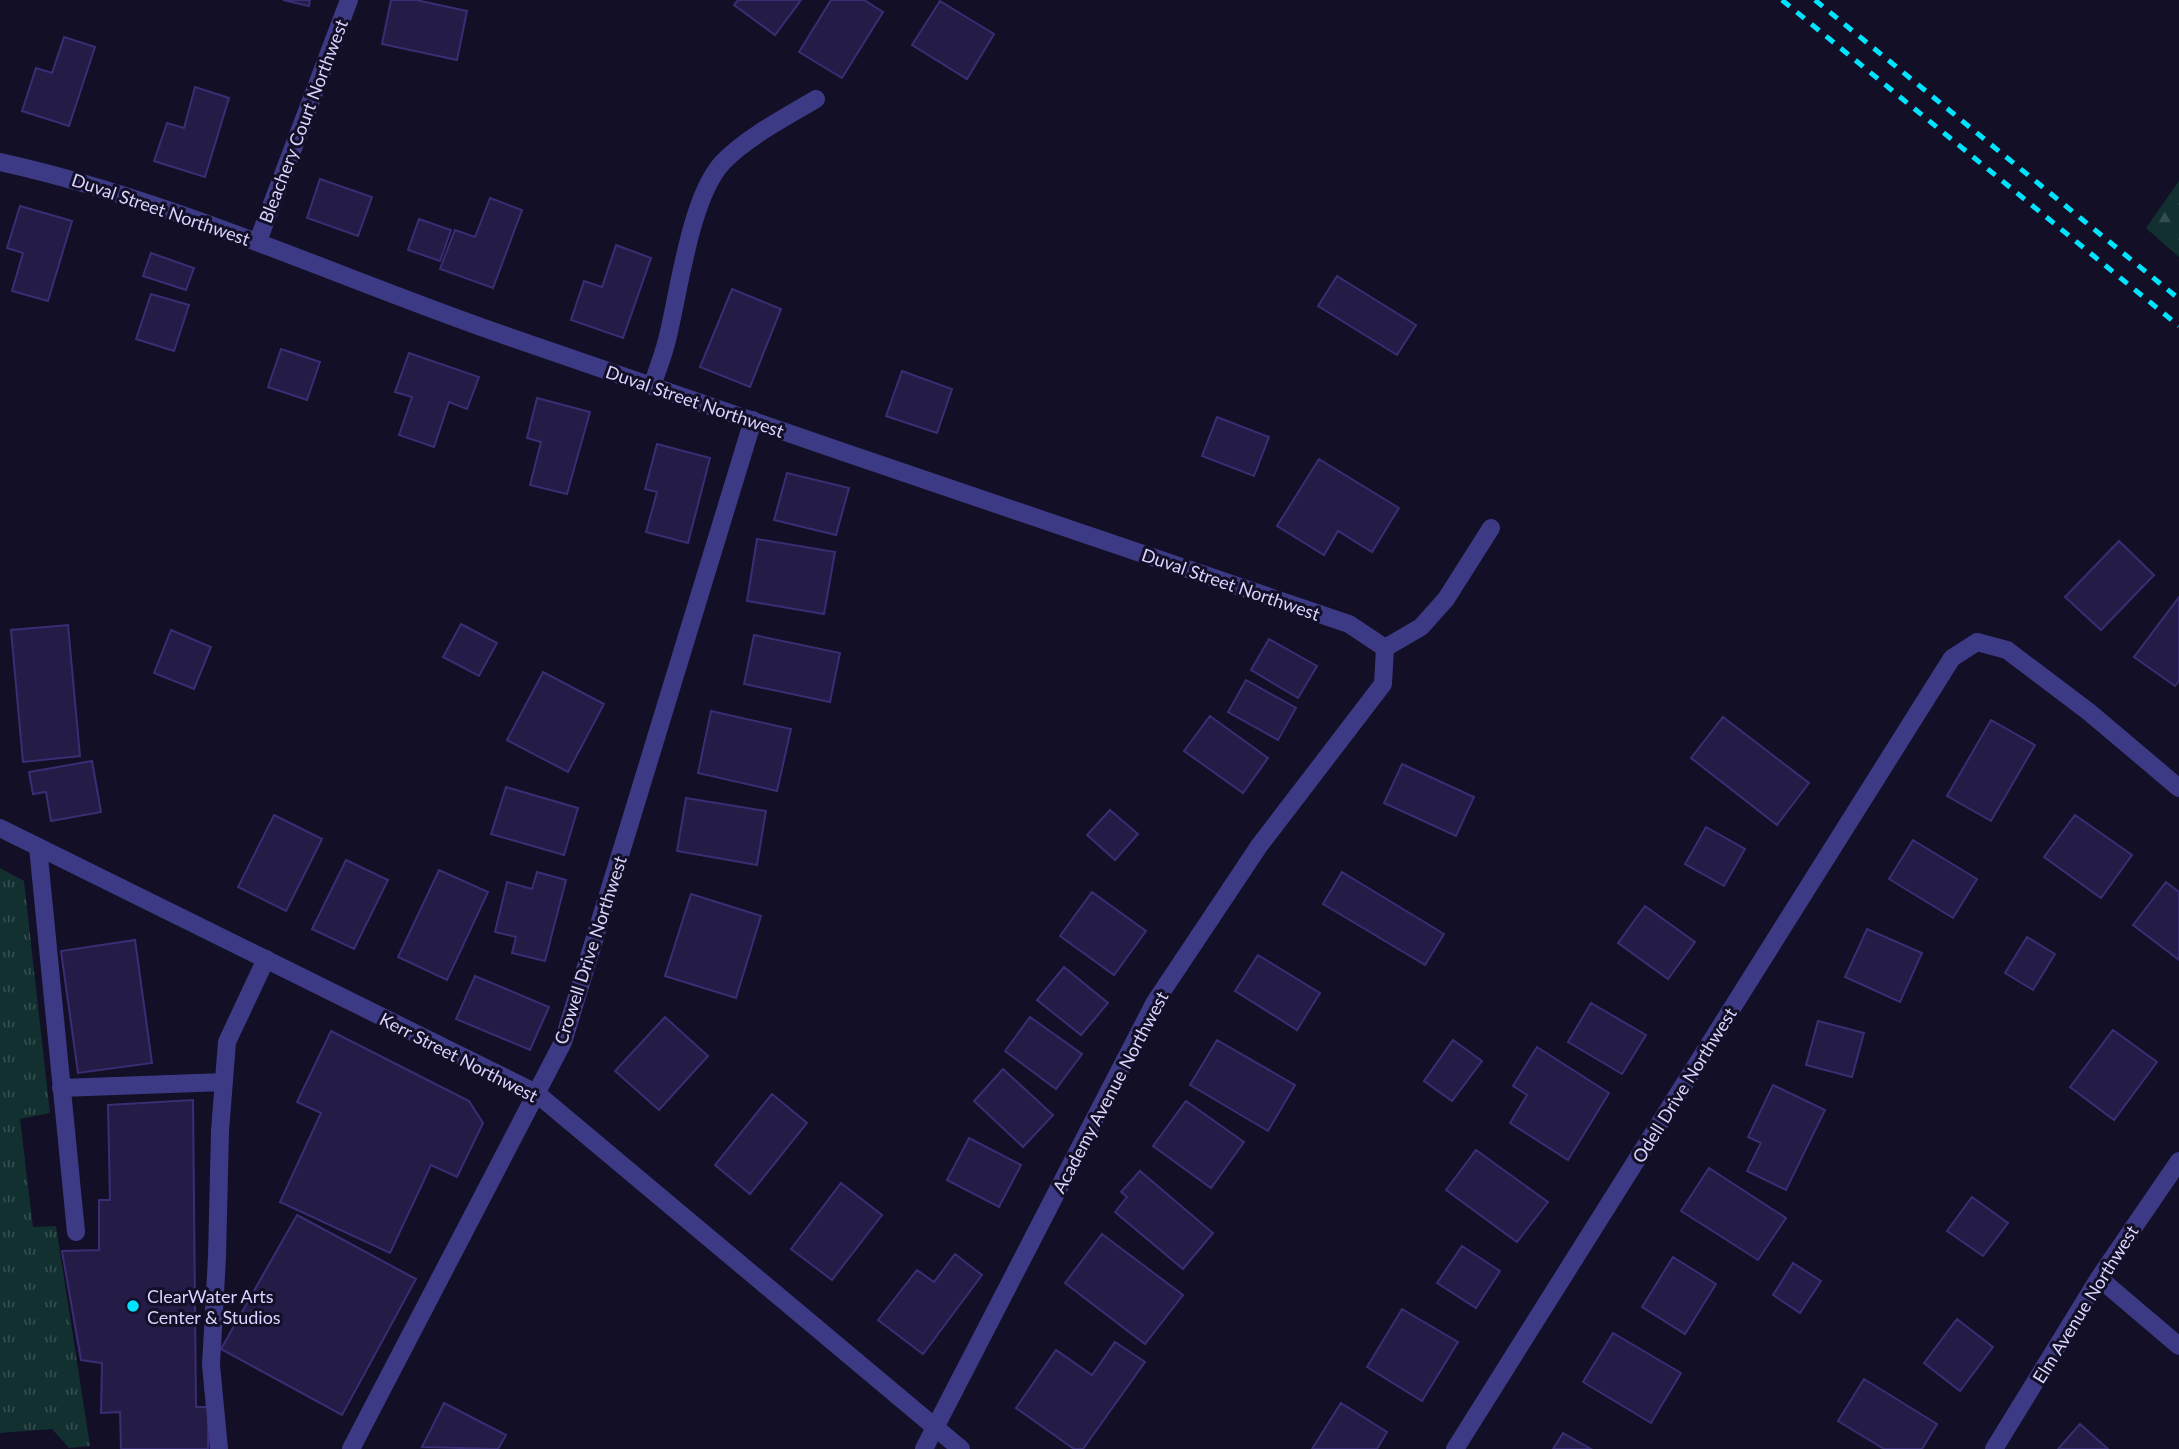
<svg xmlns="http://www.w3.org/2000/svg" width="2179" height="1449" viewBox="0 0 2179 1449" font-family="Lato,sans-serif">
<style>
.grass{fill:url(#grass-tufts)}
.forest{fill:url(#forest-firs)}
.building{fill:#241b47;stroke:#3b2d73;stroke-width:2}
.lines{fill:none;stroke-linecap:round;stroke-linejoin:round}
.service{stroke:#3d3a85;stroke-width:18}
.minor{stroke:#3d3a85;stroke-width:18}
.tertiary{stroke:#3d3a85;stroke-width:18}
.rail{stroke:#00e5ff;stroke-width:5;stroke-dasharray:10 9;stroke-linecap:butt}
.poi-dot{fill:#00e5ff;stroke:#130f26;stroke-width:2.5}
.labels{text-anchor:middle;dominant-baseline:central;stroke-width:6;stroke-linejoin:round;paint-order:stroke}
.street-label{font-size:18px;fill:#d9d4ff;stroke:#130f26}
.poi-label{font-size:18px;fill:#d9d4ff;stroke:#130f26;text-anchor:start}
</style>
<defs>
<pattern id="grass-tufts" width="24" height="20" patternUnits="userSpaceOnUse" patternTransform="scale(1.75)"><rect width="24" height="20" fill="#12302f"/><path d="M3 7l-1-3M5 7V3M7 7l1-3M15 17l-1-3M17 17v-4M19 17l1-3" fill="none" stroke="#344d4e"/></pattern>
<pattern id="forest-firs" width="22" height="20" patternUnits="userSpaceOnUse" patternTransform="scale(1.75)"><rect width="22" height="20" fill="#12302f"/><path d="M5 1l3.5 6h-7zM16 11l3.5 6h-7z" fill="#344d4e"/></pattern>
</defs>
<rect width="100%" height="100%" fill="#130f26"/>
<path class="grass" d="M0,868L24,881L50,1113L20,1119L33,1227L56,1226L90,1446L69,1448L52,1429L0,1433Z"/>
<path class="forest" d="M2179,181V257L2146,228Z"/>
<path class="building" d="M283,0H310L309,6Z
M391,0H416L467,11L457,60L382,44Z
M738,0H801L775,35L734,5Z
M831,0H864L883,12L842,78L799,52Z
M940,1L994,34L967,79L912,45Z
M64,37L95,47L69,126L22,111L36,68L52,73Z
M195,87L229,98L205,177L154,161L167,123L184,128Z
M320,179L372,197L358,236L307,218Z
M490,198L522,210L493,288L440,269L455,230L475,237Z
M20,206L72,221L48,301L12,291L23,253L7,248Z
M419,219L451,230L440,261L408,250Z
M616,245L651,258L623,338L571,320L584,281L602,287Z
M151,253L194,268L186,290L143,276Z
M1337,276L1416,325L1397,355L1318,306Z
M732,289L781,309L750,387L700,367Z
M151,294L189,305L174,351L136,339Z
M281,349L320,362L307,400L268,387Z
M409,353L479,377L467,409L449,402L434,447L399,435L412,397L395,392Z
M902,371L952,389L937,433L886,416Z
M537,398L590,412L567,494L530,485L541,442L527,438Z
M1217,417L1269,437L1254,476L1202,456Z
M657,444L710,458L688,543L646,532L657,492L645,489Z
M1319,459L1399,508L1372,552L1338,531L1324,555L1277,526Z
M787,473L849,488L836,535L774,520Z
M757,539L835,552L824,614L747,601Z
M2119,541L2154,575L2101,630L2065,597Z
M2179,597V681L2175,686L2134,657Z
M461,624L497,643L479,676L443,657Z
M68,625L80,756L23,762L11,630Z
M171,630L211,647L194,689L154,673Z
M754,635L840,653L830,702L744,684Z
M1269,639L1317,666L1298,698L1251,670Z
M543,672L604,704L568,772L507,740Z
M1246,680L1296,708L1278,740L1228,712Z
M711,711L791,729L777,791L698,773Z
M1210,716L1268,758L1243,793L1184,751Z
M1723,717L1809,783L1777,825L1691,758Z
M1991,720L2035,745L1991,821L1947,796Z
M92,761L101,812L51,821L46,792L33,794L29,772Z
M1402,764L1474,797L1456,836L1384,803Z
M506,787L578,808L564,855L491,834Z
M686,798L766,811L757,865L677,851Z
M1110,810L1138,834L1115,860L1087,835Z
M274,815L322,839L286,911L238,887Z
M2075,815L2132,855L2101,898L2044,857Z
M1706,827L1745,849L1724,886L1685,864Z
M1913,840L1977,879L1953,918L1889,879Z
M346,860L388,880L354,949L312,929Z
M439,870L488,892L447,980L398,957Z
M537,872L566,880L545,961L512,953L516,937L495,932L507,882L532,889Z
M1342,872L1444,934L1425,965L1323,904Z
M2166,882L2179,892V960L2133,925Z
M1092,892L1146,931L1114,975L1060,936Z
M691,894L761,916L736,998L665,976Z
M1645,906L1695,942L1668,979L1618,943Z
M1867,929L1922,953L1900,1002L1845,977Z
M2027,937L2055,954L2033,990L2005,973Z
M135,940L152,1063L78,1073L61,951Z
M1258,955L1320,993L1297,1030L1235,991Z
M1064,967L1108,1003L1081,1035L1037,1000Z
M475,976L549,1007L530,1050L456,1019Z
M1591,1003L1646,1035L1622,1074L1568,1042Z
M665,1017L708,1056L659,1110L615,1071Z
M1030,1017L1082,1054L1056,1089L1005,1051Z
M1818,1021L1864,1033L1852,1077L1806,1065Z
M2113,1030L2157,1062L2114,1120L2070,1087Z
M331,1031L469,1101L483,1123L457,1177L431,1165L390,1253L280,1202L321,1113L297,1102Z
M1217,1040L1295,1085L1268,1131L1190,1085Z
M1453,1040L1482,1061L1452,1101L1424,1081Z
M1537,1047L1609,1093L1568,1160L1510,1123L1527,1095L1513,1086Z
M1003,1069L1053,1115L1023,1147L974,1101Z
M1773,1085L1825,1110L1786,1190L1747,1171L1761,1143L1748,1137Z
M772,1094L807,1123L750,1194L715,1165Z
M193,1100L196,1407H208V1449H121L120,1412L101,1413L102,1363L81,1360L62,1251L99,1250V1200H110L108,1105Z
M1186,1101L1244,1142L1211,1188L1153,1146Z
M969,1138L1021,1165L999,1207L947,1180Z
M1476,1150L1548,1202L1517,1242L1446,1190Z
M1709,1168L1786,1218L1758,1260L1681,1211Z
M1140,1171L1213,1233L1183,1269L1115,1212L1127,1197L1121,1192Z
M841,1183L882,1215L832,1280L791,1249Z
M1972,1197L2008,1223L1983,1256L1947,1231Z
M297,1215L416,1279L342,1415L221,1349Z
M1102,1234L1183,1295L1145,1344L1065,1283Z
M1462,1246L1500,1271L1476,1308L1437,1283Z
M955,1254L982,1275L923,1354L878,1320L917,1270L934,1282Z
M1673,1257L1716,1284L1685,1334L1642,1307Z
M1793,1263L1821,1281L1800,1313L1773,1295Z
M1402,1309L1458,1342L1422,1401L1367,1367Z
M1957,1319L1993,1347L1960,1391L1924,1363Z
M1613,1333L1681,1373L1651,1423L1583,1382Z
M1115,1342L1145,1362L1083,1449H1074L1016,1408L1056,1350L1092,1375Z
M1864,1379L1937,1424L1922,1449H1884L1838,1421Z
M444,1403L506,1435L498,1449L422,1447Z
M1341,1403L1387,1432L1377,1449H1312Z
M2080,1424L2108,1449H2058Z
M1563,1433L1591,1449H1553Z"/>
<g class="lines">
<path class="service" d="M652,386C657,371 663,356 667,340C679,293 690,197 723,162C747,137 786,117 816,99
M1385,648L1421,627L1446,599L1491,528
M38,847L76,1232
M61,1088L224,1082
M219,1449L211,1365L217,1257L220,1131L227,1042L266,959"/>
<path class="minor" d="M0,162C173,200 334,276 501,334C783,433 1066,527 1349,624L1385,648L1383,684L1259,846L1155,1002L924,1449
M258,241L349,0
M2099,1278L2179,1346
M351,1449L563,1042L753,420
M1455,1449L1952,658L1977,642L2007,650L2089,712L2179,788
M1994,1449L2099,1278L2179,1161"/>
<path class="tertiary" d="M0,828L536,1093L961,1449"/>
<path class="rail" d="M1782,0L2179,326
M1815,0L2179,299"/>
</g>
<circle class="poi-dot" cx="133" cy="1306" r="7"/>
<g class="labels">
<g class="street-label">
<text transform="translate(303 121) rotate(-69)">Bleachery Court Northwest</text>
<text transform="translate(161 209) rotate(19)">Duval Street Northwest</text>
<text transform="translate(695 401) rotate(19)">Duval Street Northwest</text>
<text transform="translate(1231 584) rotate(19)">Duval Street Northwest</text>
<text transform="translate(590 950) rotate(-72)">Crowell Drive Northwest</text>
<text transform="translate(459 1057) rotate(27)">Kerr Street Northwest</text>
<text transform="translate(1684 1085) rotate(-58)">Odell Drive Northwest</text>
<text transform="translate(1110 1092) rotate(-62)">Academy Avenue Northwest</text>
<text transform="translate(2085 1304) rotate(-58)">Elm Avenue Northwest</text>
</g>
<g class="poi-label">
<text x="147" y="1296">ClearWater Arts<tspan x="147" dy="21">Center &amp; Studios</tspan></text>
</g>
</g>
</svg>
